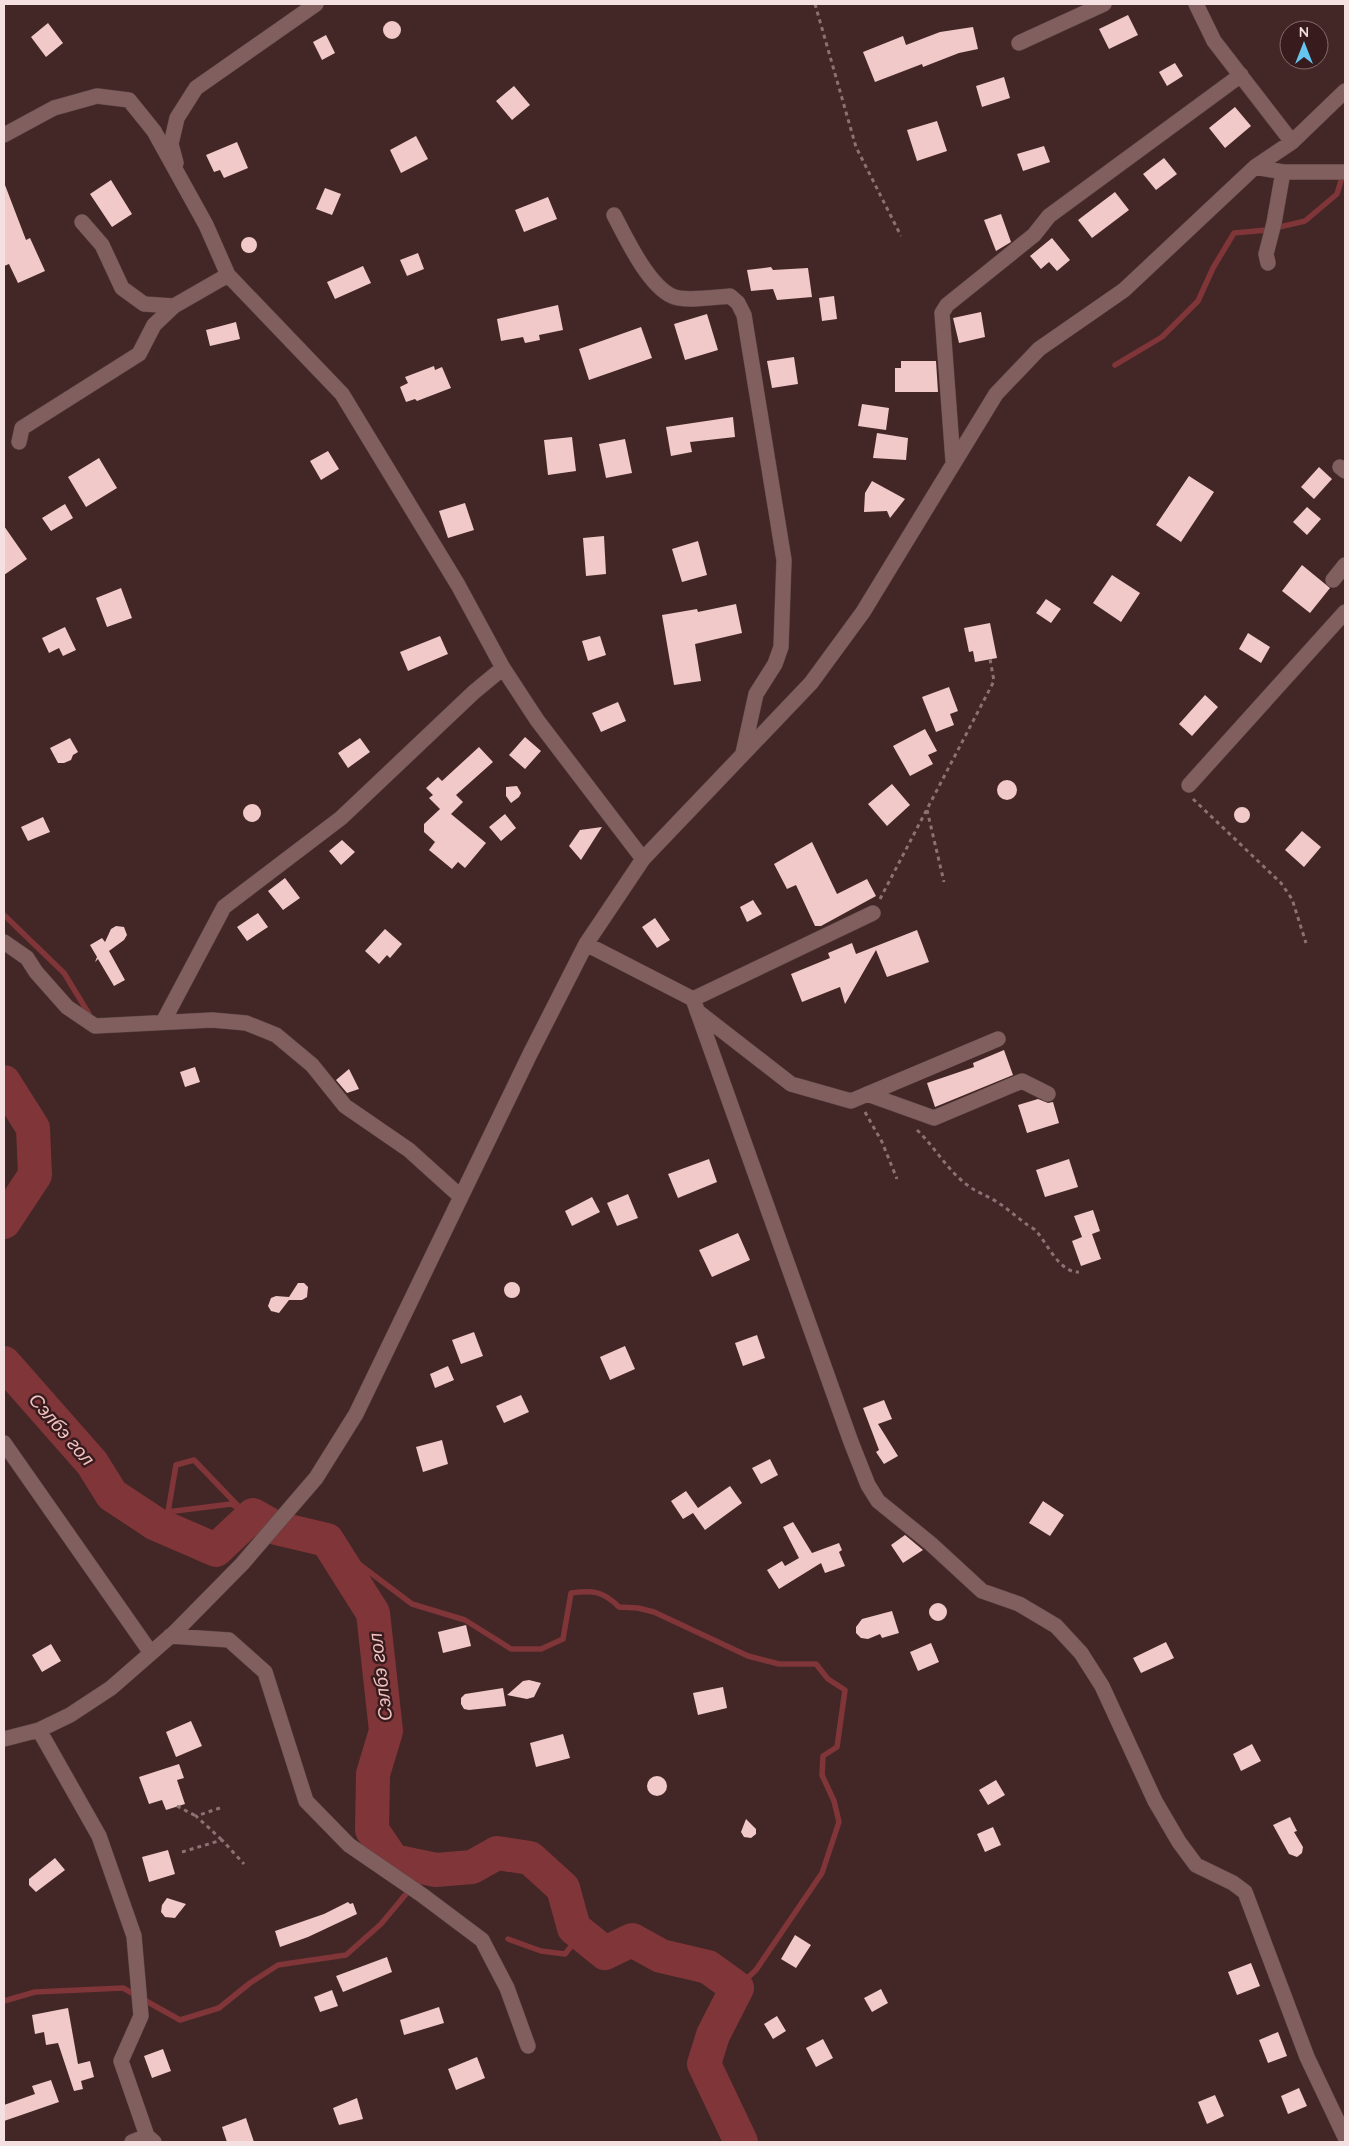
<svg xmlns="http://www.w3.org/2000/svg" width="1349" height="2146" viewBox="0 0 1349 2146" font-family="Quicksand,sans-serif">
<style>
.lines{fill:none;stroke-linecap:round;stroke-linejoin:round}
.stream{stroke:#803539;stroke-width:5.5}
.river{stroke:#803539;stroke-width:34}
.building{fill:#f0c9c8}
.street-casing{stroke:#5d4545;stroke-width:16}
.path{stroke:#8b7272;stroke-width:3;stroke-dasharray:4 4;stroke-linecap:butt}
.street{stroke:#815f5f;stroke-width:15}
.labels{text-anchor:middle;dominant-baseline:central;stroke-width:5;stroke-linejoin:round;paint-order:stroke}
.water-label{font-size:19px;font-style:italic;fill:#f1c2c2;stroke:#381c1d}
</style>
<rect width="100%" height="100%" fill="#432626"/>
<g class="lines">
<path class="stream" d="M1115,365L1162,337L1198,301L1213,268L1234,233L1267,230L1305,221L1337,194L1343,174
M4,915L64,973L89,1014
M168,1512L176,1465L194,1460L242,1510
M143,1515L231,1504L253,1515
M327,1540L412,1604L465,1620L511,1649H541L563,1639L571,1593C593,1590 603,1591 619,1607L638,1608L654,1612L748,1656L779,1664H816L828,1679L845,1690L837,1747L823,1756L822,1775L834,1801L839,1822L822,1873L756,1970L737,1988
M508,1939L541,1951L565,1954L581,1934
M4,2001L35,1992L123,1988L180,2020L219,2008L250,1983L278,1965L346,1955L381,1924L411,1888L436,1870"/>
<path class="river" d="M4,1082L33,1128L35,1175L4,1222
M4,1363L92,1463L112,1495L156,1524L216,1550L253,1515L276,1528L327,1540L373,1613L386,1731L373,1774L372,1830L393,1861L436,1870L472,1867L497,1853L530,1858L563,1888L574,1928L605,1953L632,1940L661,1956L708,1967L737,1988L713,2035L704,2064L741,2142"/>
</g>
<path class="building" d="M1128,15L1138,35L1109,49L1099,29Z
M383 30a9 9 0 1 1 18 0a9 9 0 1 1-18 0Z
M48,23L63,43L46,57L31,37Z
M973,27L978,49L959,53L923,67L922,64L875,82L863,52L903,36L906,45L940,32Z
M326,35L335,53L322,60L313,42Z
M1175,63L1183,76L1167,86L1159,72Z
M1004,77L1010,98L982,107L976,86Z
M514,86L530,105L512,120L496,101Z
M1235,107L1251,126L1225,148L1209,128Z
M937,121L947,151L917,161L907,130Z
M416,136L428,159L401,173L390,150Z
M237,142L248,168L224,178L220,170L214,172L206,155Z
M1044,146L1050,162L1023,171L1017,154Z
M1164,158L1177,174L1156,190L1143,174Z
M111,180L132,214L112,227L90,194Z
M5,185L26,240L30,238L45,271L18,283L9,264L4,266Z
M325,188L341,194L332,215L316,209Z
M1115,192L1129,210L1092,238L1078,220Z
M548,197L557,219L524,232L515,210Z
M1001,214L1011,242L996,251L984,220Z
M241 245a8 8 0 1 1 16 0a8 8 0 1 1-16 0Z
M1052,238L1070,260L1057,271L1049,262L1041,269L1030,256Z
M418,253L424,269L407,276L400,260Z
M363,266L371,283L335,299L327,282Z
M771,267L773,270L808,268L812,297L777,300L773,289L751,291L747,270Z
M834,296L837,319L822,321L819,298Z
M558,305L563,330L539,335L540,340L525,343L523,337L501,341L497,319Z
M981,312L985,337L959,343L953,318Z
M707,314L718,350L685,360L674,324Z
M236,322L240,339L210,346L206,330Z
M641,327L652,358L589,380L579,349Z
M794,357L798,384L772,388L767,361Z
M901,361H936L938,392H895V368H901Z
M434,366L435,370L442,367L451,388L417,401L415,399L406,402L400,387L408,383L405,377Z
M862,404L889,408L886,430L858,426Z
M733,417L735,437L690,442L692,452L671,456L666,427Z
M877,433L908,438L906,460L873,458Z
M572,437L576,471L548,475L544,440Z
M625,439L632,473L606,478L599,444Z
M328,451L339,469L321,480L310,461Z
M99,458L117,488L86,507L68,477Z
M1319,467L1332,479L1314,499L1301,487Z
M1189,476L1214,492L1181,542L1156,525Z
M872,481L905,499L890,518L887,511L864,512L865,493Z
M465,503L474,530L448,538L439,511Z
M65,504L73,518L51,531L42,518Z
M1307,507L1321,519L1307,535L1293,522Z
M4,526L27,559L4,575Z
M604,536L606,574L586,576L583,538Z
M698,541L707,575L682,582L672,549Z
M1302,565L1330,588L1310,613L1282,591Z
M1112,575L1140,593L1121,622L1093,603Z
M121,588L132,618L107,627L96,598Z
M1046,599L1061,609L1051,623L1036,613Z
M736,604L742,633L695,644L701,681L674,685L662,615L697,609L698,612Z
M990,623L997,658L975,662L973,651L969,652L964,628Z
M65,627L76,650L63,656L59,648L49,653L42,638Z
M1248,633L1270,647L1261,663L1239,649Z
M440,636L448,654L408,671L400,652Z
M600,636L606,655L588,661L582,641Z
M949,687L958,711L950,714L954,725L936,732L922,697Z
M1205,695L1218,707L1192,736L1179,724Z
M618,702L626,721L601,732L592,713Z
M925,729L937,751L928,755L933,764L910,776L893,746Z
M525,737L541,751L525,769L509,755Z
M70,738L78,752L73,755L71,760L64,763H58L50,748Z
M360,738L370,752L348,768L338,753Z
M479,747L493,762L456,795L463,802L451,814L486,843L465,868L458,862L452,869L429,850L435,842L424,832V824L440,809L429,798L433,795L426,788L438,777L442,781Z
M997 790a10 10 0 1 1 20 0a10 10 0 1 1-20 0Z
M892,784L910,805L887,826L868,804Z
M517,786L521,793L519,797L511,803L506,796V787Z
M243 813a9 9 0 1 1 18 0a9 9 0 1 1-18 0Z
M1234 815a8 8 0 1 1 16 0a8 8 0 1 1-16 0Z
M505,814L516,828L501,841L489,827Z
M43,817L50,832L28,841L21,827Z
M602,827L581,860L569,846L580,830Z
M1302,831L1321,847L1304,867L1285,850Z
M342,840L355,852L341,865L329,851Z
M812,842L837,894L867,879L876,896L821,926H815L796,885L787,889L774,864Z
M285,878L300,898L283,910L268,891Z
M753,900L762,914L747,922L740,907Z
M258,913L268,927L247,941L237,927Z
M655,918L670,940L657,948L642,927Z
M116,926L124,927L127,935L124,940L109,951L125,980L114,986L98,959L95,962L97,957L90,945L102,938L105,942L111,929Z
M385,929L402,944L390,958L387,955L379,964L365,951Z
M917,930L929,962L887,977L876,950L845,1004L840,987L802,1002L791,974L830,958L828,953L852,943L856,954Z
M1004,1050L1013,1075L935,1107L927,1083L974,1067L973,1063Z
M195,1067L200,1082L185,1087L180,1072Z
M349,1069L359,1089L347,1093L336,1080Z
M1038,1099L1048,1103L1053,1102L1059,1123L1027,1133L1018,1105Z
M709,1159L717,1182L678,1198L668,1174Z
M1069,1159L1078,1187L1045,1197L1036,1170Z
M628,1194L638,1218L617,1226L607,1203Z
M592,1197L600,1212L572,1226L565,1211Z
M1093,1210L1100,1231L1092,1234L1101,1259L1081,1266L1072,1241L1082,1237L1074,1216Z
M738,1233L750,1260L712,1277L699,1250Z
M504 1290a8 8 0 1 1 16 0a8 8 0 1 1-16 0Z
M298,1283H304L308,1287L307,1297L302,1300H289L279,1313L271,1311L268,1306L271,1298L276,1296L289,1297Z
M474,1332L483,1356L461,1364L452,1340Z
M757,1335L765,1358L743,1366L735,1343Z
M625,1346L635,1369L610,1380L600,1357Z
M448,1366L454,1380L435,1388L430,1374Z
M521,1395L529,1412L504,1423L496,1406Z
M884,1400L892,1419L878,1424L898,1456L884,1464L876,1452L879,1450L863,1408Z
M442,1440L448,1464L423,1472L416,1447Z
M770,1459L778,1475L761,1484L752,1468Z
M730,1486L742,1503L705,1530L693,1513L683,1519L671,1501L686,1491L698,1508Z
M1043,1501L1064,1515L1050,1536L1029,1523Z
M793,1522L812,1553L839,1543L842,1550L839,1552L845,1566L825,1573L821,1563L779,1589L767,1570L782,1561L785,1566L799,1558L783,1527Z
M905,1535L923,1550L903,1563L891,1545Z
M929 1612a9 9 0 1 1 18 0a9 9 0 1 1-18 0Z
M892,1611L899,1633L882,1638L880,1634L868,1639L861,1638L856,1633V1627L862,1619Z
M466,1625L471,1646L443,1653L438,1632Z
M1166,1642L1174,1658L1141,1673L1133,1658Z
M931,1643L939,1662L918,1671L910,1652Z
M51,1644L61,1661L42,1672L32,1655Z
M529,1680L541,1683L534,1697L527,1699L507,1695L523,1681Z
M723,1687L727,1708L698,1715L693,1693Z
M503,1688L506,1706L469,1710L464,1709L461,1704V1698L465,1694Z
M191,1721L202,1746L176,1757L166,1732Z
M563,1734L570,1758L536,1767L530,1743Z
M1252,1744L1261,1761L1241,1771L1233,1754Z
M179,1764L184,1778L177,1780L185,1804L166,1810L162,1800L149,1804L139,1777Z
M647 1786a10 10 0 1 1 20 0a10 10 0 1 1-20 0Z
M996,1780L1005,1795L988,1805L979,1790Z
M1290,1817L1297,1831L1294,1832L1303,1847L1302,1853L1297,1857L1289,1854L1273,1825Z
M746,1819L756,1829V1834L751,1838L744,1837L741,1832Z
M993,1827L1001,1845L985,1852L977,1834Z
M168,1850L175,1874L149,1882L142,1857Z
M55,1858L65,1870L36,1892L29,1885V1879Z
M167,1898L186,1904L175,1918L165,1917L161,1912L162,1905Z
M348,1902L350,1904L353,1903L357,1914L308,1937L280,1947L275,1931L324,1914Z
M795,1935L811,1945L796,1968L781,1959Z
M387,1957L392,1972L343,1992L336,1976Z
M1251,1963L1260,1986L1237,1995L1228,1972Z
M881,1989L888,2003L872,2012L864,1998Z
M332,1990L338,2006L320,2012L314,1997Z
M439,2007L444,2023L404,2035L400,2020Z
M68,2008L78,2064L90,2061L94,2077L81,2081L83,2089L74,2091L58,2043L46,2045L44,2032L35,2034L32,2015Z
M777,2016L786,2031L773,2039L764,2024Z
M1278,2032L1287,2056L1268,2063L1259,2040Z
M823,2039L833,2058L816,2067L806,2048Z
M163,2049L171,2071L152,2078L144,2056Z
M477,2057L485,2078L456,2090L448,2069Z
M51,2080L59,2102L4,2121V2105L35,2094L32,2086Z
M1299,2088L1307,2106L1288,2114L1281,2096Z
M1215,2095L1224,2116L1207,2124L1198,2102Z
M357,2098L363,2119L339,2125L333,2108Z
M246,2118L254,2142H227L222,2127Z"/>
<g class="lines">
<g class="street-casing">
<path id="street" d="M1196,4L1214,41L1292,142
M1019,43L1104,4
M4,135L54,108L97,96L129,100L154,131L206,225L228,275L342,394L458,585L503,668L537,720L643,859
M176,163L171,144L177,118L196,88L316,4
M1255,167L1283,172H1345
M614,215C626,238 648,285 672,296C684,302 715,297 730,296L738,303L744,315L784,560L781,647L775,664L756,694L743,753
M82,222L102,245L122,288L144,304L174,306
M1268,263L1266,254L1274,223L1283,172
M19,442L22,428L139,354L154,325L174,306L228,275
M953,461L942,313L947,305L1034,235L1049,216L1241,75
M1340,467L1345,471
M1333,580L1345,565
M1189,785L1345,612
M4,942L27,958L36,972L67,1007L95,1026L212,1020L246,1023L276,1035L312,1065L345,1106L409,1150L461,1197
M586,944L693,999L851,1442L868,1485L878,1501L931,1544L982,1591L1019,1604L1056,1626L1081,1653L1102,1686L1155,1801L1179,1842L1196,1865L1233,1883L1245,1892L1307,2057L1345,2137
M693,999L873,913
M697,1011L791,1084L851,1101L998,1039
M163,1022L224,907L341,818L474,692L503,668
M867,1094L934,1118L1022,1081L1048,1094
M4,1443L151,1653
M170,1636L229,1640L265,1672L306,1801L349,1845L422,1895L482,1940L507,1988L528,2046
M39,1730L99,1836L134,1936L141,2016L121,2061L147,2136L154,2142
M4,1739L39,1730L70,1715L111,1688L174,1633L242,1564L316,1478L356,1414L530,1054L586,944L643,859L811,683L863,612L996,394L1039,349L1124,290L1255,167L1292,142L1345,91
M132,2142L147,2136"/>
</g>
<path class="path" d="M815,4L856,147L901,236
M1193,799L1281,883L1292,899L1306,943
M927,810L944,882
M880,899L994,681L990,659
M865,1112L882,1142L897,1179
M917,1130C936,1148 948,1172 970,1187C978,1193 988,1196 997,1202C1007,1208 1015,1216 1025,1223C1028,1226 1034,1228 1037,1232C1048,1245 1060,1273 1079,1272
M177,1806L196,1816
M220,1808L196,1816L222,1840
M182,1852L222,1840L244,1864"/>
<use href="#street" class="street"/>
</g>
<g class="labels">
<g class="water-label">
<text transform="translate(62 1429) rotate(49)">Сэлбэ гол</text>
<text transform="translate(380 1677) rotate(-97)">Сэлбэ гол</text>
</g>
</g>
<rect width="1349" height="2146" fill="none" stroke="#f4e0e0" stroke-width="10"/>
<g transform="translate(1304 45)"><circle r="24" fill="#381c1d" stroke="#836a6b"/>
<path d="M0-4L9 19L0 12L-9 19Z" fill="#65c5ee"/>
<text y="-8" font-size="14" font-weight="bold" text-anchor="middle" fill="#f4e0e0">N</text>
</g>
</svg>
